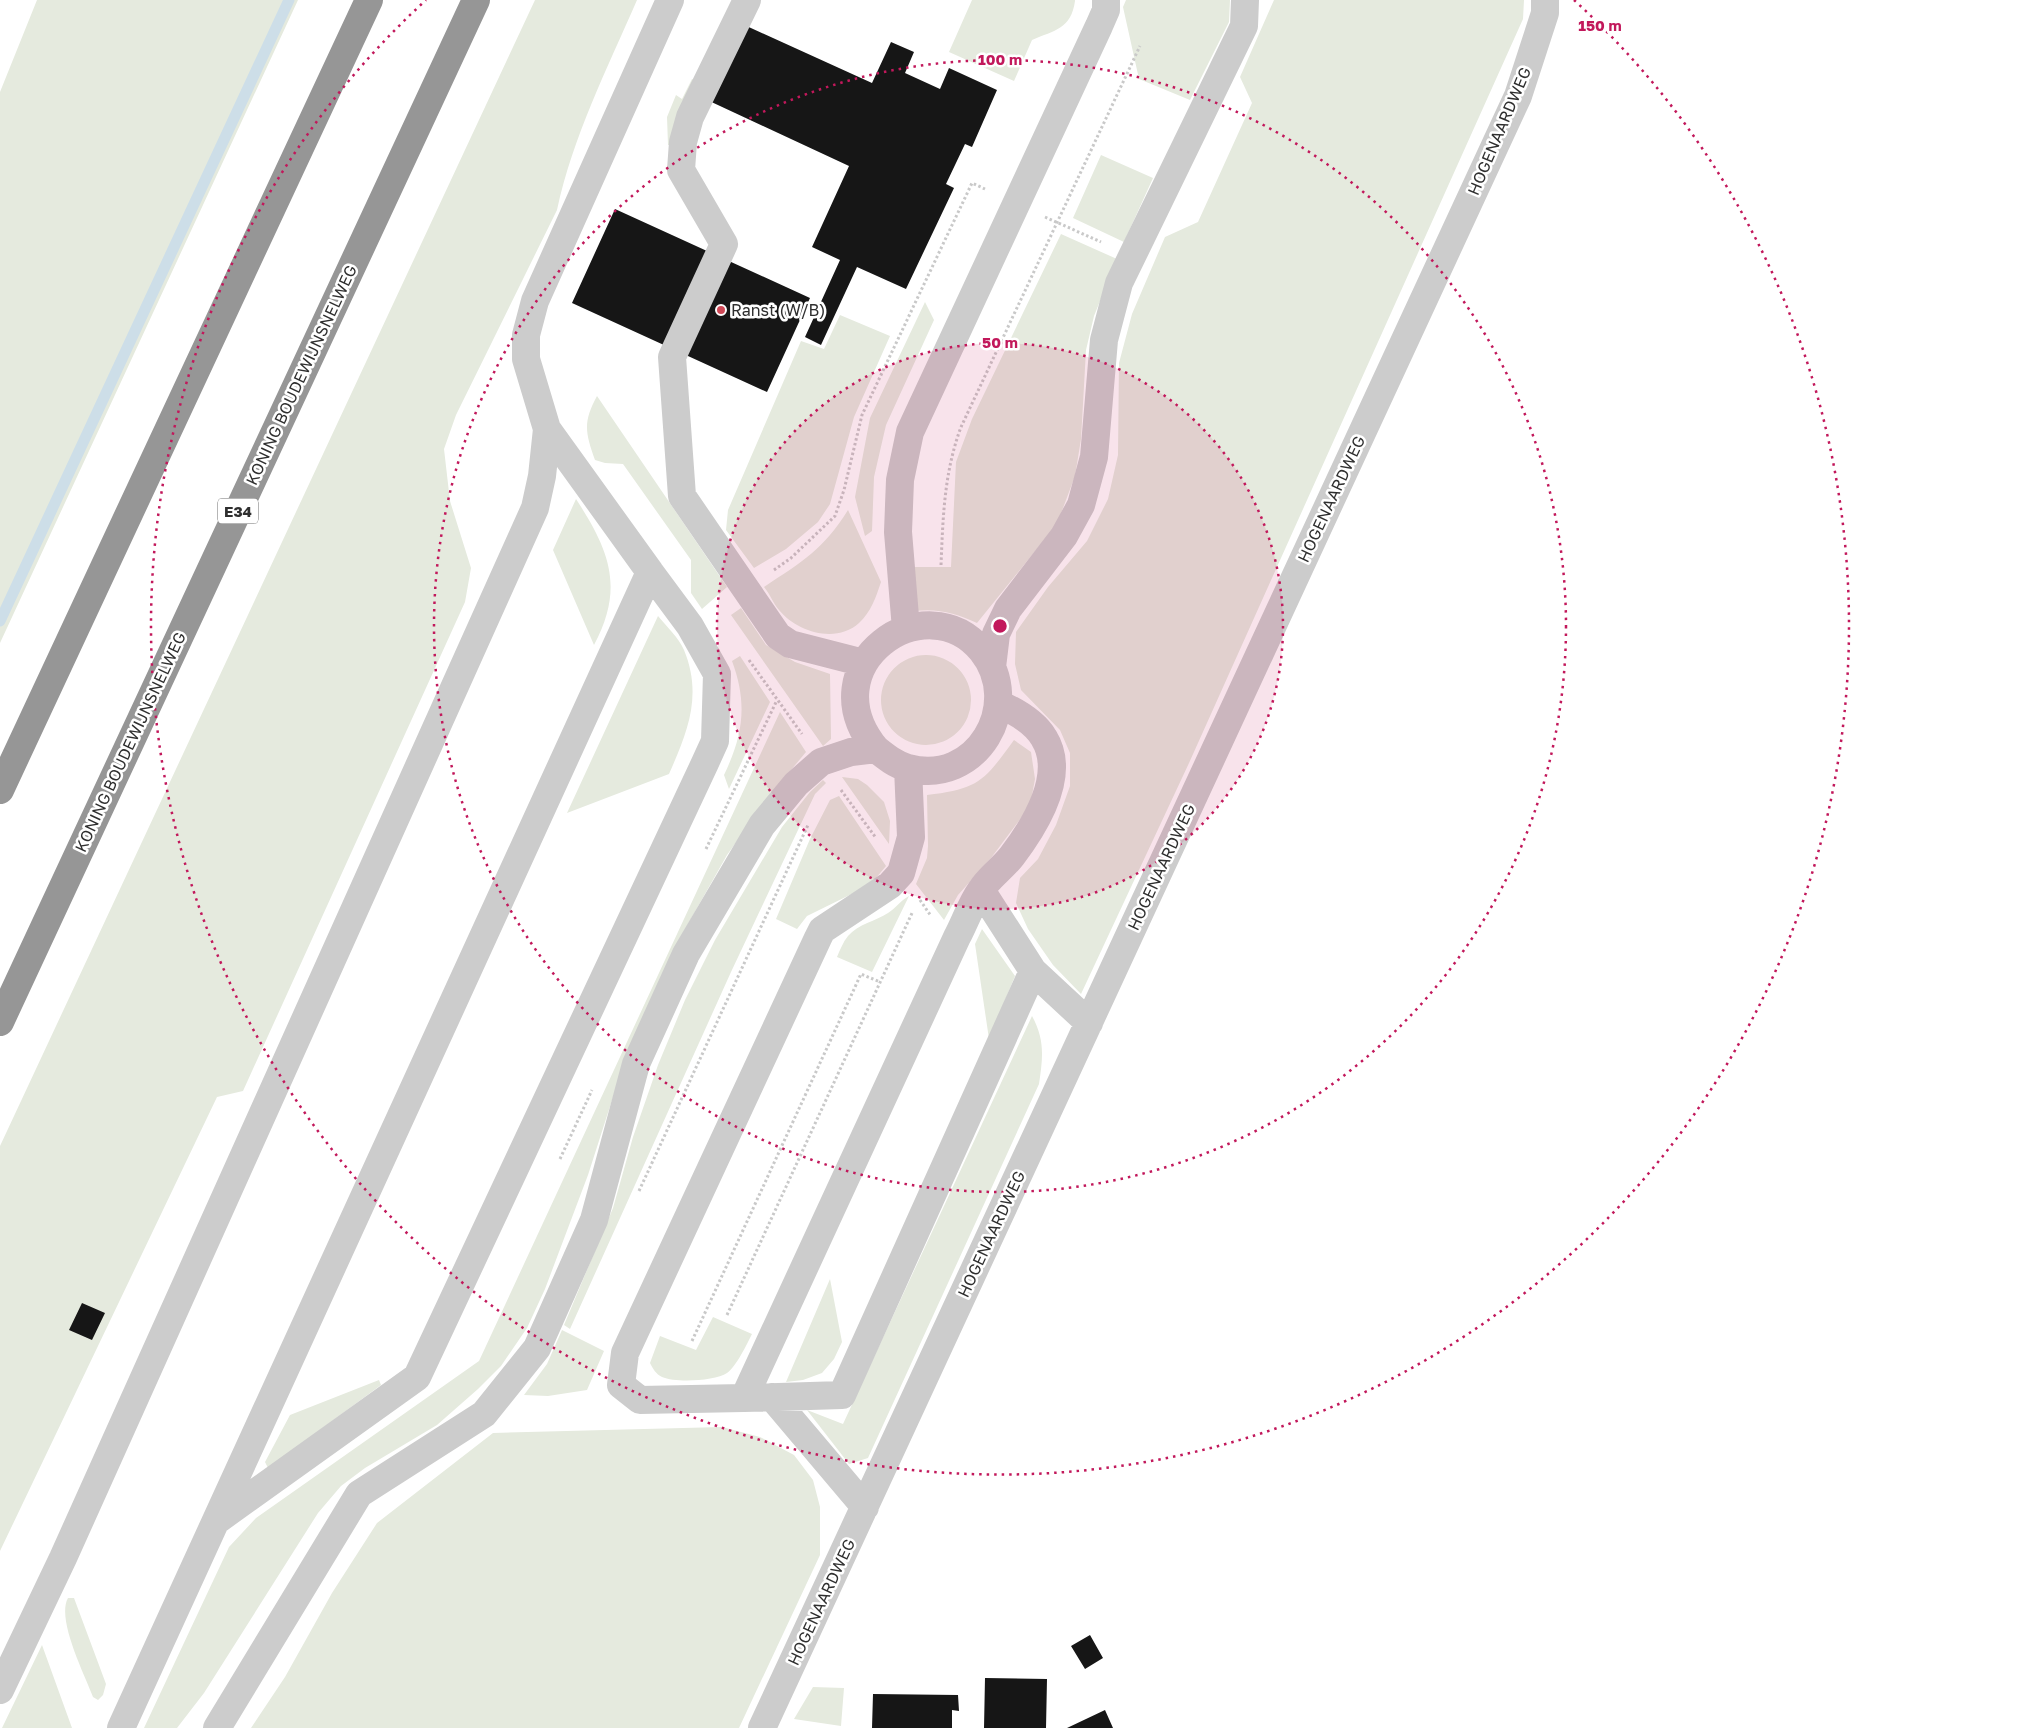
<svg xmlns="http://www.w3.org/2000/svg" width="2038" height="1728" viewBox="0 0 2038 1728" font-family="'Golos Text',sans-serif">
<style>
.green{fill:#e5eade}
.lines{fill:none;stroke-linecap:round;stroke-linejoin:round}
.stream{stroke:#cddee8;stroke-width:11}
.building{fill:#161616}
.path{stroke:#c9c9c9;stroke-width:3;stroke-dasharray:2.5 2.5;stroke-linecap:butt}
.minor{stroke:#ccc;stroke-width:28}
.highway{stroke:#969696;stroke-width:28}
.ring{fill:none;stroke:#c2185b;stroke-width:2.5;stroke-dasharray:2.5 5}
.poi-dot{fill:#cf4856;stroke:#fff;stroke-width:2}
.labels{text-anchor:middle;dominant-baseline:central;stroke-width:5;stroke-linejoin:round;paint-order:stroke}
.shield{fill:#fff;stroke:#6d6d6d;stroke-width:1}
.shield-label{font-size:15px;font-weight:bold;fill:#2f2f2f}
.street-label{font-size:16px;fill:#2f2f2f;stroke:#fff}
.poi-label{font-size:16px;fill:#2f2f2f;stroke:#fff;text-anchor:start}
.centre{fill:#c2185b;stroke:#fff;stroke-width:2.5}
.ring-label{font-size:15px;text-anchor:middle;font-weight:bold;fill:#c2185b;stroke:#fff;stroke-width:5;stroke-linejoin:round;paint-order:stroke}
</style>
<rect width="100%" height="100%" fill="#fff"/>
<path class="green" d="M37,0H298L0,643V92Z
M535,0H637C607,69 573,136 557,210L456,415L444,449L450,501L471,568L465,602L243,1091L217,1097L0,1551V1146Z
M972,0H1075V1C1071,29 1055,30 1032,40L1014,81L949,52Z
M1126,0H1230L1229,22L1190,100L1139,79L1123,7Z
M1274,0H1524L1523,19L1189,763L1081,994L1053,965L1028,929L1016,903L1020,878L1038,859L1056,825L1070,786V753L1060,730L1021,690L1015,664L1016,632L1048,587L1087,541L1108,499L1118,455L1119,363L1132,314L1165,237L1198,222L1252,103L1240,77Z
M692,79L700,82L672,145H668L667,117L676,95L682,99Z
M1101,155L1153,178L1124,242L1073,218Z
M1061,234L1117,259L1094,316L1086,350L1081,439L1075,476L1057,524L977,623C956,613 938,608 914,611L915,567H951L956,462L972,419Z
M925,302L934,320L886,425L874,477L872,531L865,536L855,497L870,418Z
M840,315L890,336L854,417L830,504L818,522L786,549L754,568L726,530L728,510L801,341L824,349Z
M597,396L727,587L702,609L691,593V560L623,464L605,463L595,460C585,432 583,422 597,396Z
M576,499C609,550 625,587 594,645L553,550Z
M848,510L881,582C876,597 871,612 859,623C836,644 797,632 779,610C773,603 770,594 764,587C803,561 823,550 848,510Z
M741,608L766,645L795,662L830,674L831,739L823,746L731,615Z
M658,616C666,626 679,638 684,650C703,696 687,733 669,774L567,813Z
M881 700a45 45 0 1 1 90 0a45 45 0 1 1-90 0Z
M740,656L770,702L729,789L724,775C743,735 748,704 732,661Z
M780,712L806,752L770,795L727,855L684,931L622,1069L588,1175L545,1289L527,1328L501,1366L478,1389L437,1425L365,1468L341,1486L318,1513L204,1693L177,1728H144L229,1547L256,1518L479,1361Z
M1014,740L1031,752L1035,779L1030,806L991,858L958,895L944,920L916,884L927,858L928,846L927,795C979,789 984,781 1014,740Z
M842,777L858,779L867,785L884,802L890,821L889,844Z
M823,780L826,783L815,794L731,972L570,1329L564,1325L613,1208L633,1137L658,1065L685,1000L715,940L782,827L810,792Z
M839,796L886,866L870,885L807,916L797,929L776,919L810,839L830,800Z
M909,896L872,972L837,957C840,950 843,942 848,936C858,924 876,921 888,913C896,908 900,901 909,896Z
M982,929L1015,976L989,1039L975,944Z
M1032,1016C1045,1040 1043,1057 1039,1084L868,1458L849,1464L807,1410L843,1424Z
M830,1279L842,1342L834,1359L822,1373L803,1380L786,1382Z
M713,1317L752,1334C747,1344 736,1367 727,1373C715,1381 676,1383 662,1377C656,1374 653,1369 650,1363L660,1336L696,1350Z
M562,1330L604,1351L587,1390L548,1396L524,1395L547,1364Z
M379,1380L381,1385L268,1468L265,1462L290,1415Z
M722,1427L760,1437L794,1455L813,1480L820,1507V1555L739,1728H251L285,1677L332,1593L377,1523L493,1433Z
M68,1598H74L106,1684L103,1695L98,1700L93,1697C85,1675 56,1619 68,1598Z
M42,1645L72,1728H2Z
M813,1687L844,1688L841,1726L794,1719Z"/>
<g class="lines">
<path class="stream" d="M0,621L289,0"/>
</g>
<path class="building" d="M740,23L872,83L891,42L914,52L905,73L940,89L949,68L997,90L972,147L965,144L946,184L954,188L906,289L857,267L821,345L805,337L840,260L812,247L849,166L705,99Z
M615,209L810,298L767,392L572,303Z
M82,1303L105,1313L92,1340L69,1330Z
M1090,1635L1103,1658L1085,1669L1071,1646Z
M985,1678L1047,1679L1046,1728H984Z
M873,1694L958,1695L959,1711L952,1710V1728H872Z
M1105,1710L1113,1728H1067Z"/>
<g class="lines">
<path class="path" d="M1045,217L1101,242
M941,565C943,517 944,473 961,427L1140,46
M774,570L791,558L835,516L844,490L862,415L972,183L985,189
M749,660L802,734
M841,790L876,838
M706,849L777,700
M920,900L931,916
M560,1159L592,1090
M639,1191L808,825
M727,1315L912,913
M692,1341L861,974L880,982"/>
<path class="minor" d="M747,0L690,117L683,142L681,170L724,244L672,357L682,496L778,636L790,644L864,663
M906,629L898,532L900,480L910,432L1099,26L1106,10V0
M992,667L996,634L1008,609L1064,536L1081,505L1094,457L1104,340L1119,283L1244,26L1245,0
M908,768L911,837L901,873L890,885L822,930L818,938L625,1353L621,1385L640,1400L744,1398L957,937C965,922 971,904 981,890C989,877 1003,868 1012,856C1034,827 1067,775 1044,738C1034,721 1015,711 999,704
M1033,971L1089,1023
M772,1397L865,1507
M744,1398L842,1395L1033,971L981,890
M216,1521L417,1377L705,763L715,741L717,674L690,626L650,572
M0,1690L63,1558L535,508L542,476L547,429L526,359V335L535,301L670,0
M121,1728L650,572L547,429
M217,1728L359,1494L484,1414L537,1348L594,1220L636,1064L686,954L762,825L796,784L821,762L851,752L876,749C886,757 896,765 908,768C976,787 1025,705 982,651C926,582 807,665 876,749
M762,1728L1518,96L1545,13V0"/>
<path class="highway" d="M0,790L369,0
M0,1022L476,0"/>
</g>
<circle cx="1000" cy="626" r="283" fill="#c2185b" fill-opacity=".12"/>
<g class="ring">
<circle cx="1000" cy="626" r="283"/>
<circle cx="1000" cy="626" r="566"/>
<path d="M1574 0A849 849 0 1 1 426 0"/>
</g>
<circle class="poi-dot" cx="721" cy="310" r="5"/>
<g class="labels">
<rect class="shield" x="218" y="498.5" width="40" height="25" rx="4"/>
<g class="shield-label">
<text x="238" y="511">E34</text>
</g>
<g class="street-label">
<text transform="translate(1499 131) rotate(-67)">HOGENAARDWEG</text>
<text transform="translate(301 375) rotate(-65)">KONING BOUDEWIJNSNELWEG</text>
<text transform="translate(1331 499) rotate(-65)">HOGENAARDWEG</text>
<text transform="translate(130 742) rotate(-65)">KONING BOUDEWIJNSNELWEG</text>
<text transform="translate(1161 867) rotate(-65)">HOGENAARDWEG</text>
<text transform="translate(991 1234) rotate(-65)">HOGENAARDWEG</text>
<text transform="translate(821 1602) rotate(-65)">HOGENAARDWEG</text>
</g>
<g class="poi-label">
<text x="731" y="310">Ranst (W/B)</text>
</g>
</g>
<circle cx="1000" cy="626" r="8" class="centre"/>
<g class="ring-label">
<text x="1600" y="31">150 m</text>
<text x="1000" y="65">100 m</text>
<text x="1000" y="348">50 m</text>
</g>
</svg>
